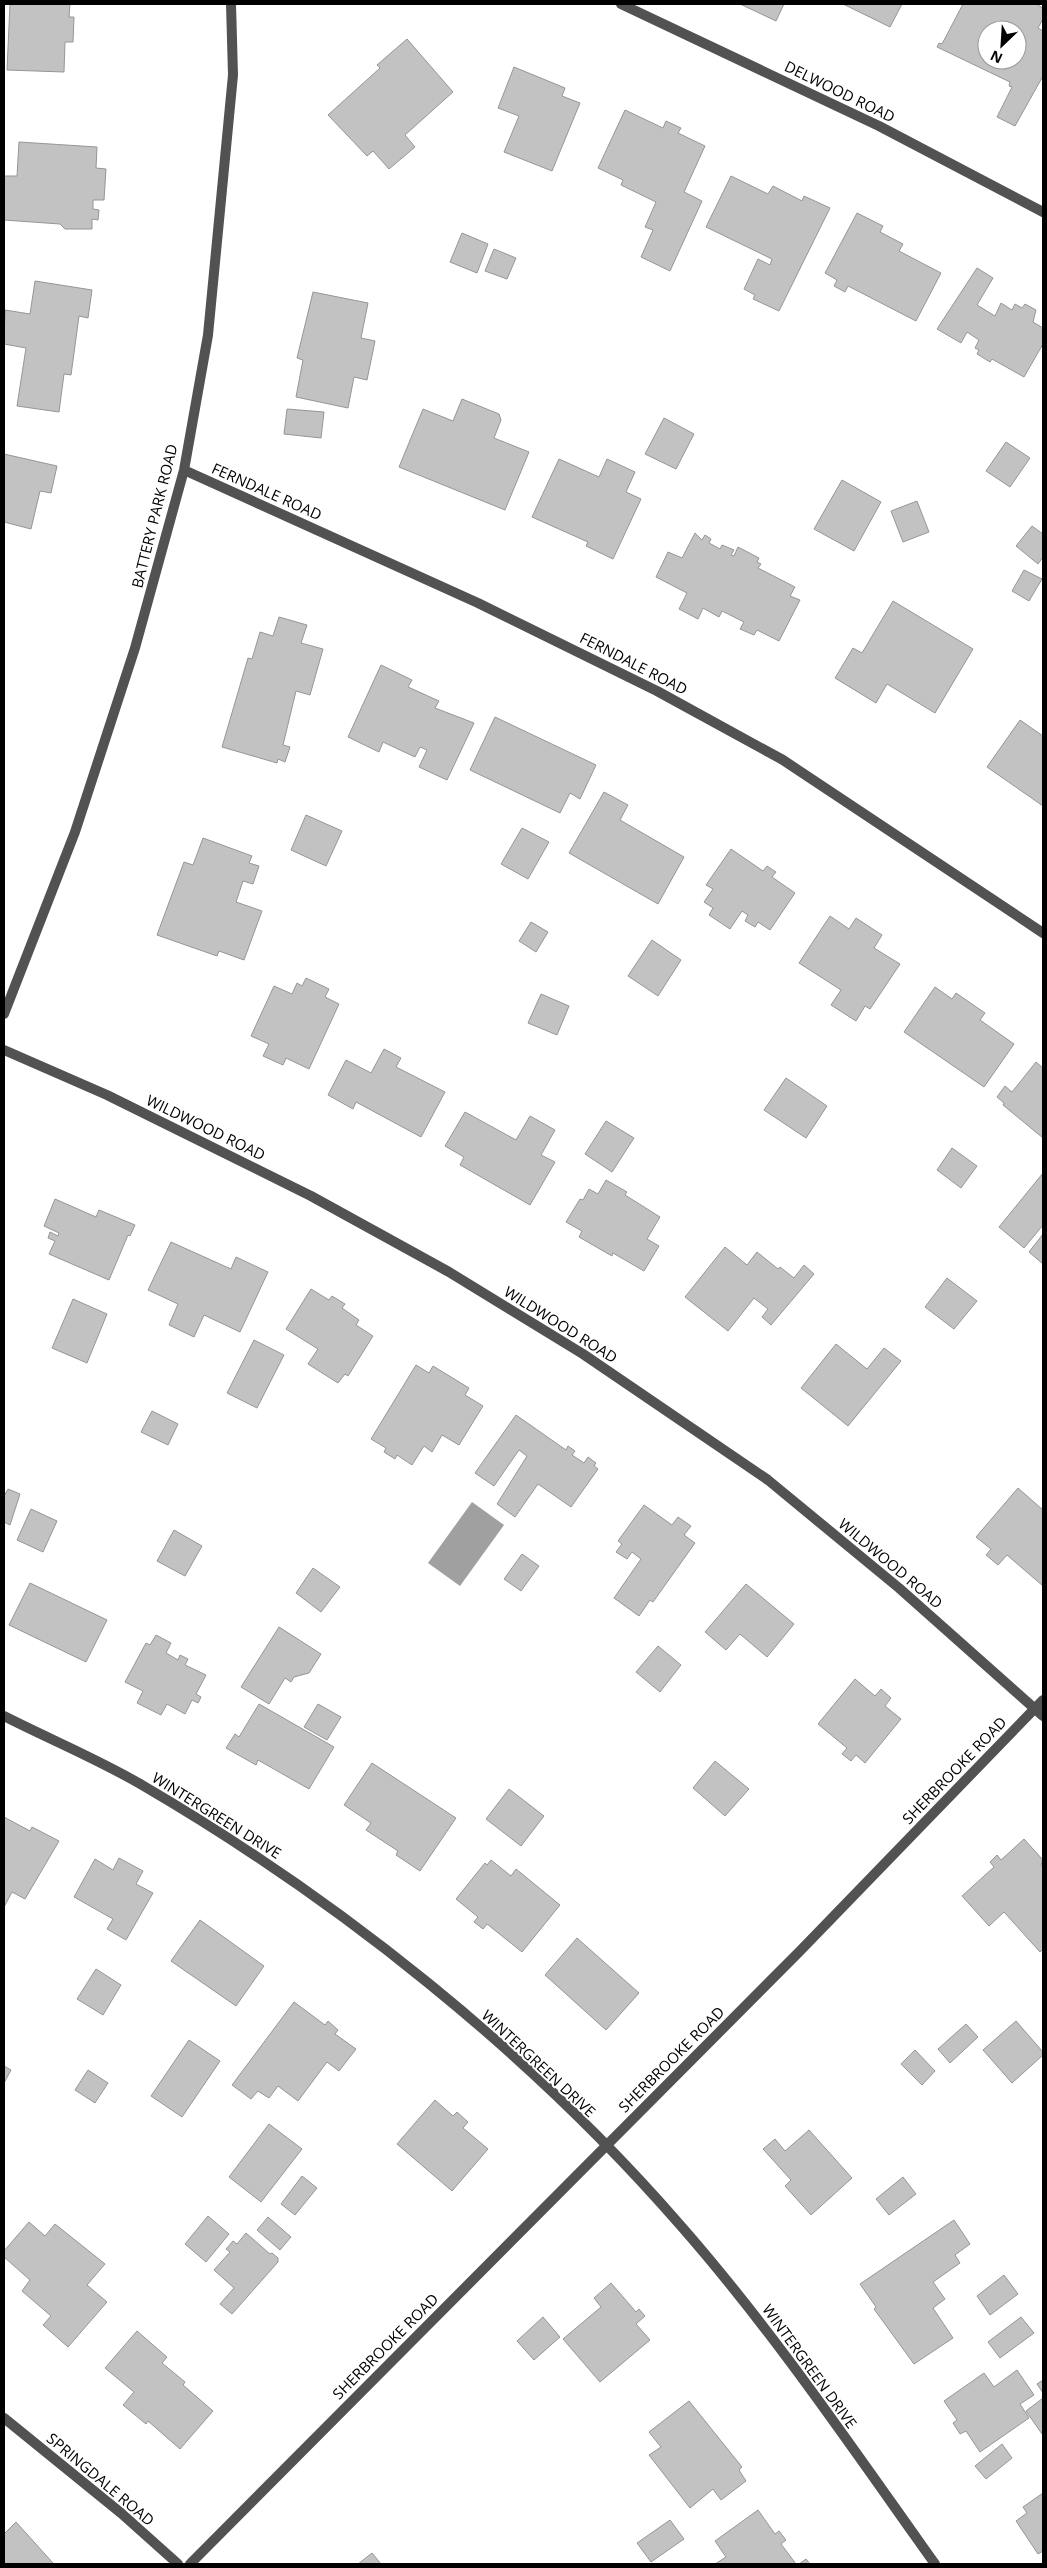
<svg xmlns="http://www.w3.org/2000/svg" width="1047" height="2568" viewBox="0 0 1047 2568" font-family="'Open Sans',sans-serif">
<style>
.water{fill:#a0a0a0}
.building{fill:#c2c2c2;stroke:#969696;fill-rule:evenodd}
.lines{fill:none;stroke-linecap:round;stroke-linejoin:round}
.street{stroke:#525252;stroke-width:10}
.labels{text-anchor:middle;dominant-baseline:central;stroke-width:4;stroke-linejoin:round;paint-order:stroke}
.street-label{font-size:15px;fill:#000;stroke:#fff}
</style>
<rect width="100%" height="100%" fill="#fff"/>
<path class="water" d="M472,1502L504,1525L460,1586L428,1563Z"/>
<path class="building" d="M10,4H70L69,17H74L73,42H65L64,72L7,70Z
M740,4H784L776,21Z
M843,4H902L890,27Z
M963,4H1036L1043,8V19L1038,28L1043,31V76L1015,126L997,117L1012,87L1009,86L1010,82L937,47L939,43L942,44ZM987,30H1017V60H987Z
M407,39L453,92L405,135L415,147L389,169L373,151L367,156L328,115L380,68L377,65Z
M514,67L565,88L562,96L580,103L552,171L504,152L519,116L498,108Z
M625,110L663,128L666,121L681,128L678,133L705,146L684,192L702,201L670,271L641,257L653,230L645,227L656,202L621,185L623,180L598,168Z
M19,142L97,147L96,168L106,169L104,200H93V209L99,210L98,220L92,219V229H65L60,224L4,220V176H17Z
M731,176L768,194L773,186L802,201L804,196L830,208L779,311L753,299L755,295L744,289L758,259L770,265L772,259L706,227Z
M857,213L883,226L880,232L903,244L899,251L941,273L916,321L848,286L845,292L834,286L837,280L825,273Z
M462,233L488,244L477,273L450,262Z
M494,249L516,258L507,279L485,271Z
M977,268L993,278L977,305L995,316L1001,303L1012,310L1015,304L1022,308L1025,304L1036,310L1033,322L1043,328V344L1024,377L992,359L990,362L977,354L979,350L975,348L979,340L967,332L961,343L937,329Z
M35,281L92,290L88,318L79,316L71,375L64,374L59,412L17,406L26,348L4,344L5,310L30,314Z
M313,292L368,303L361,338L375,341L367,380L354,377L348,408L296,397L303,360L297,358Z
M462,399L499,414L501,420L494,438L529,452L505,510L399,467L423,409L453,421Z
M287,409L324,412L321,438L284,434Z
M664,418L694,434L676,469L645,454Z
M1006,442L1030,458L1010,487L986,471Z
M4,454L57,466L51,493L40,491L31,529L4,522Z
M559,459L599,477L607,459L635,472L626,492L641,499L613,559L586,546L588,542L532,517Z
M842,480L881,502L854,551L814,529Z
M917,501L929,532L903,542L891,511Z
M1032,526L1043,534V557L1038,564L1016,546Z
M695,533L702,540L705,535L711,539L709,543L720,549L722,545L734,550L731,555L734,556L738,547L759,558L757,562L761,564L758,568L795,587L790,596L800,600L779,641L757,630L754,635L740,629L744,622L722,611L719,617L703,608L698,619L679,609L687,593L656,577L668,552L682,558Z
M1024,570L1042,579L1029,601L1012,591Z
M893,601L973,649L935,713L887,684L876,703L835,678L853,648L862,653Z
M279,617L307,625L301,643L323,649L310,695L296,691L283,745L290,747L285,762L278,759L277,763L222,747L248,658L252,659L260,632L273,636Z
M381,665L412,680L408,687L439,701L435,708L474,723L447,780L419,767L427,750L420,747L415,757L383,742L379,752L348,737Z
M495,717L596,765L580,799L570,793L560,813L470,770Z
M1020,720L1043,736V806L987,767Z
M604,792L628,805L620,820L684,857L658,904L569,853Z
M306,815L342,831L326,866L291,850Z
M522,828L549,842L528,879L501,864Z
M203,838L252,856L249,863L259,866L253,884L243,881L236,902L262,911L244,960L219,951L217,956L157,935L184,862L193,865Z
M731,849L763,871L767,866L776,872L772,877L795,893L770,930L758,922L755,927L745,921L748,915L742,911L730,929L709,915L713,908L704,902L713,889L706,885Z
M830,916L849,929L856,918L882,935L874,948L900,964L870,1009L865,1006L856,1021L831,1005L841,990L799,963Z
M531,922L548,932L536,952L519,941Z
M652,940L681,960L658,996L628,976Z
M306,978L329,989L325,997L339,1004L309,1069L286,1058L283,1065L263,1056L269,1044L251,1036L274,986L292,994L297,983L302,986Z
M935,987L952,999L956,993L985,1013L980,1020L1014,1044L984,1087L904,1032Z
M541,994L569,1006L557,1035L528,1023Z
M384,1049L401,1058L396,1067L445,1092L421,1137L356,1102L353,1109L328,1095L346,1060L371,1073Z
M1036,1062L1043,1068V1138L1003,1105L1004,1103L997,1097L1005,1086L1012,1092Z
M786,1078L827,1106L806,1138L764,1110Z
M465,1112L516,1140L530,1116L555,1130L541,1155L555,1162L530,1205L460,1165L464,1157L445,1146Z
M606,1121L634,1138L612,1172L585,1154Z
M952,1148L977,1166L961,1188L937,1170Z
M1043,1173V1225L1024,1248L999,1227Z
M606,1180L627,1192L625,1195L660,1217L647,1239L659,1246L644,1271L613,1253L612,1256L579,1237L582,1231L566,1222L580,1199L583,1200L589,1189L598,1194Z
M55,1199L96,1217L99,1210L135,1225L130,1236L128,1235L109,1280L49,1254L55,1241L48,1238L50,1232L58,1236L59,1233L44,1226Z
M1043,1234V1264L1029,1252Z
M171,1242L231,1269L236,1257L268,1272L240,1332L204,1315L194,1337L169,1325L178,1304L148,1290Z
M725,1247L747,1265L757,1252L778,1269L780,1267L794,1278L804,1265L814,1274L771,1325L762,1317L768,1309L754,1298L728,1331L685,1297Z
M947,1278L977,1301L954,1329L925,1307Z
M311,1289L329,1300L332,1296L345,1304L342,1308L359,1320L356,1325L373,1336L348,1376L345,1374L338,1383L308,1364L318,1349L286,1329Z
M73,1299L107,1314L87,1363L52,1348Z
M254,1340L284,1355L257,1408L227,1393Z
M836,1344L867,1369L884,1348L901,1361L848,1426L801,1388Z
M416,1365L429,1373L433,1366L469,1388L465,1395L483,1406L459,1445L442,1435L432,1452L424,1446L412,1465L397,1455L395,1459L384,1452L386,1448L371,1439Z
M152,1411L178,1424L168,1445L141,1432Z
M516,1415L566,1450L568,1446L575,1451L572,1455L584,1463L588,1457L596,1463L594,1466L598,1469L571,1507L538,1484L515,1517L497,1504L527,1456L519,1450L494,1486L475,1473Z
M1018,1488L1043,1510V1586L1007,1555L998,1565L986,1555L991,1549L976,1537Z
M8,1489L20,1494L10,1525L4,1522V1496Z
M644,1505L672,1525L678,1517L691,1526L684,1535L695,1543L653,1602L650,1600L639,1616L614,1598L641,1559L632,1552L627,1559L616,1552L622,1544L618,1541Z
M31,1509L57,1521L43,1552L17,1540Z
M174,1530L202,1546L185,1576L157,1561Z
M522,1554L539,1566L521,1591L504,1579Z
M313,1568L340,1587L321,1612L296,1593Z
M30,1583L107,1620L86,1662L9,1625Z
M746,1584L794,1624L767,1657L740,1634L726,1650L705,1632Z
M279,1627L321,1654L309,1673L294,1677L291,1682L285,1678L269,1704L241,1687Z
M156,1635L171,1643L166,1653L178,1660L180,1655L188,1659L185,1665L206,1675L196,1694L201,1697L198,1703L192,1700L185,1714L167,1704L161,1715L137,1703L143,1691L125,1682L146,1643L150,1645Z
M658,1646L681,1665L660,1692L636,1672Z
M855,1679L875,1696L881,1689L891,1698L885,1706L901,1719L865,1763L856,1755L851,1761L842,1754L847,1748L818,1724Z
M259,1704L334,1747L309,1789L258,1760L256,1765L226,1748L235,1734L239,1737Z
M318,1704L341,1717L327,1740L304,1727Z
M715,1761L749,1789L725,1816L693,1788Z
M372,1763L456,1818L420,1871L396,1855L398,1851L366,1830L371,1823L344,1805Z
M509,1789L544,1816L521,1846L486,1819Z
M4,1817L30,1831L32,1827L59,1841L25,1899L12,1892L4,1907Z
M1024,1839L1043,1860L1041,1865L1043,1867V1949L1040,1952L1004,1912L989,1926L962,1896L994,1867L990,1862L997,1855L1001,1860Z
M119,1858L143,1871L136,1884L153,1893L126,1940L107,1929L113,1919L74,1897L95,1859L113,1870Z
M491,1860L511,1876L516,1869L560,1905L522,1952L487,1924L483,1929L474,1922L478,1917L456,1899L485,1863L487,1865Z
M200,1920L264,1966L236,2006L171,1961Z
M577,1938L639,1993L606,2030L545,1975Z
M96,1969L121,1985L103,2015L77,1999Z
M294,2002L325,2025L328,2021L338,2030L335,2034L356,2049L339,2071L327,2062L298,2101L278,2086L269,2098L258,2091L251,2099L232,2085Z
M1016,2021L1043,2052V2055L1012,2083L983,2050Z
M966,2024L978,2037L950,2063L938,2049Z
M189,2040L220,2061L182,2117L151,2096Z
M915,2050L935,2071L922,2085L901,2064Z
M4,2066L11,2070L4,2083Z
M88,2070L108,2083L95,2103L75,2090Z
M435,2100L453,2116L457,2112L468,2122L463,2128L488,2149L452,2191L397,2144Z
M269,2124L302,2149L261,2202L229,2177Z
M809,2130L852,2178L811,2215L785,2186L791,2180L763,2149L775,2139L785,2151Z
M302,2176L317,2188L295,2215L281,2204Z
M903,2177L916,2194L889,2215L876,2199Z
M208,2216L229,2234L206,2262L185,2244Z
M268,2217L291,2237L280,2250L257,2230Z
M954,2220L970,2244L955,2255L960,2263L933,2282L945,2299L933,2308L953,2338L914,2364L874,2309L876,2307L860,2284Z
M29,2222L45,2236L55,2224L105,2264L87,2285L107,2302L68,2347L43,2325L51,2316L22,2291L30,2280L4,2257V2251Z
M246,2233L270,2254L272,2253L278,2258V2262L232,2314L220,2304L234,2288L214,2270L230,2252L226,2249L233,2241L237,2244Z
M1004,2275L1018,2294L990,2315L977,2296Z
M611,2283L636,2312L639,2309L645,2316L636,2324L650,2340L600,2382L563,2339L601,2307L594,2298Z
M543,2317L560,2337L534,2360L517,2341Z
M1021,2317L1034,2333L1000,2358L988,2342Z
M137,2331L167,2357L162,2363L185,2382L183,2385L213,2411L180,2449L148,2421L146,2424L123,2405L134,2392L105,2368Z
M1017,2370L1034,2395L1020,2404L1029,2418L980,2452L966,2431L960,2434L953,2423L957,2420L944,2401L984,2373L994,2387Z
M1043,2380V2393L1037,2384Z
M1043,2398V2434H1042L1026,2411Z
M689,2401L742,2467L739,2470L746,2481L721,2500L713,2489L690,2508L649,2455L661,2447L649,2432Z
M1002,2444L1012,2458L986,2479L975,2466Z
M1043,2493V2551L1038,2554L1016,2521L1027,2513L1023,2507Z
M758,2510L775,2534L779,2531L786,2540L781,2544L796,2564H715L726,2557L715,2541Z
M670,2520L684,2539L651,2562L637,2543Z
M16,2522L53,2563L52,2564H4V2534Z
M372,2553L381,2564H358Z
M806,2559L810,2564H799Z"/>
<g class="lines">
<path class="street" d="M621,4L879,126L1043,212
M184,470L478,603L657,691L783,760L1043,933
M4,1014L75,832L135,648L184,470L208,335L233,75L231,4
M4,1050L107,1095L311,1196L449,1272L583,1354L768,1480L899,1588L1043,1716
M4,1716C49,1739 98,1759 142,1785C339,1900 531,2053 681,2226C774,2332 853,2449 935,2564
M4,2418L121,2513L178,2564
M190,2564L800,1951L1043,1700"/>
</g>
<g class="labels">
<g class="street-label">
<text transform="translate(840 91) rotate(26)">DELWOOD ROAD</text>
<text transform="translate(267 491) rotate(24)">FERNDALE ROAD</text>
<text transform="translate(154 516) rotate(-76)">BATTERY PARK ROAD</text>
<text transform="translate(634 663) rotate(27)">FERNDALE ROAD</text>
<text transform="translate(206 1127) rotate(26)">WILDWOOD ROAD</text>
<text transform="translate(561 1324) rotate(32)">WILDWOOD ROAD</text>
<text transform="translate(891 1563) rotate(40)">WILDWOOD ROAD</text>
<text transform="translate(954 1770) rotate(-46)">SHERBROOKE ROAD</text>
<text transform="translate(217 1815) rotate(32)">WINTERGREEN DRIVE</text>
<text transform="translate(671 2059) rotate(-45)">SHERBROOKE ROAD</text>
<text transform="translate(539 2063) rotate(43)">WINTERGREEN DRIVE</text>
<text transform="translate(385 2346) rotate(-45)">SHERBROOKE ROAD</text>
<text transform="translate(810 2366) rotate(54)">WINTERGREEN DRIVE</text>
<text transform="translate(101 2479) rotate(40)">SPRINGDALE ROAD</text>
</g>
</g>
<rect width="1047" height="2568" fill="none" stroke="#000000" stroke-width="10"/>
<g transform="translate(1002 45) rotate(205)"><circle r="24" fill="#ffffff" stroke="#999999"/>
<path d="M0-4L9 19L0 12L-9 19Z" fill="#000000"/>
<text y="-8" font-size="14" font-weight="bold" text-anchor="middle" fill="#000000">N</text>
</g>
</svg>
